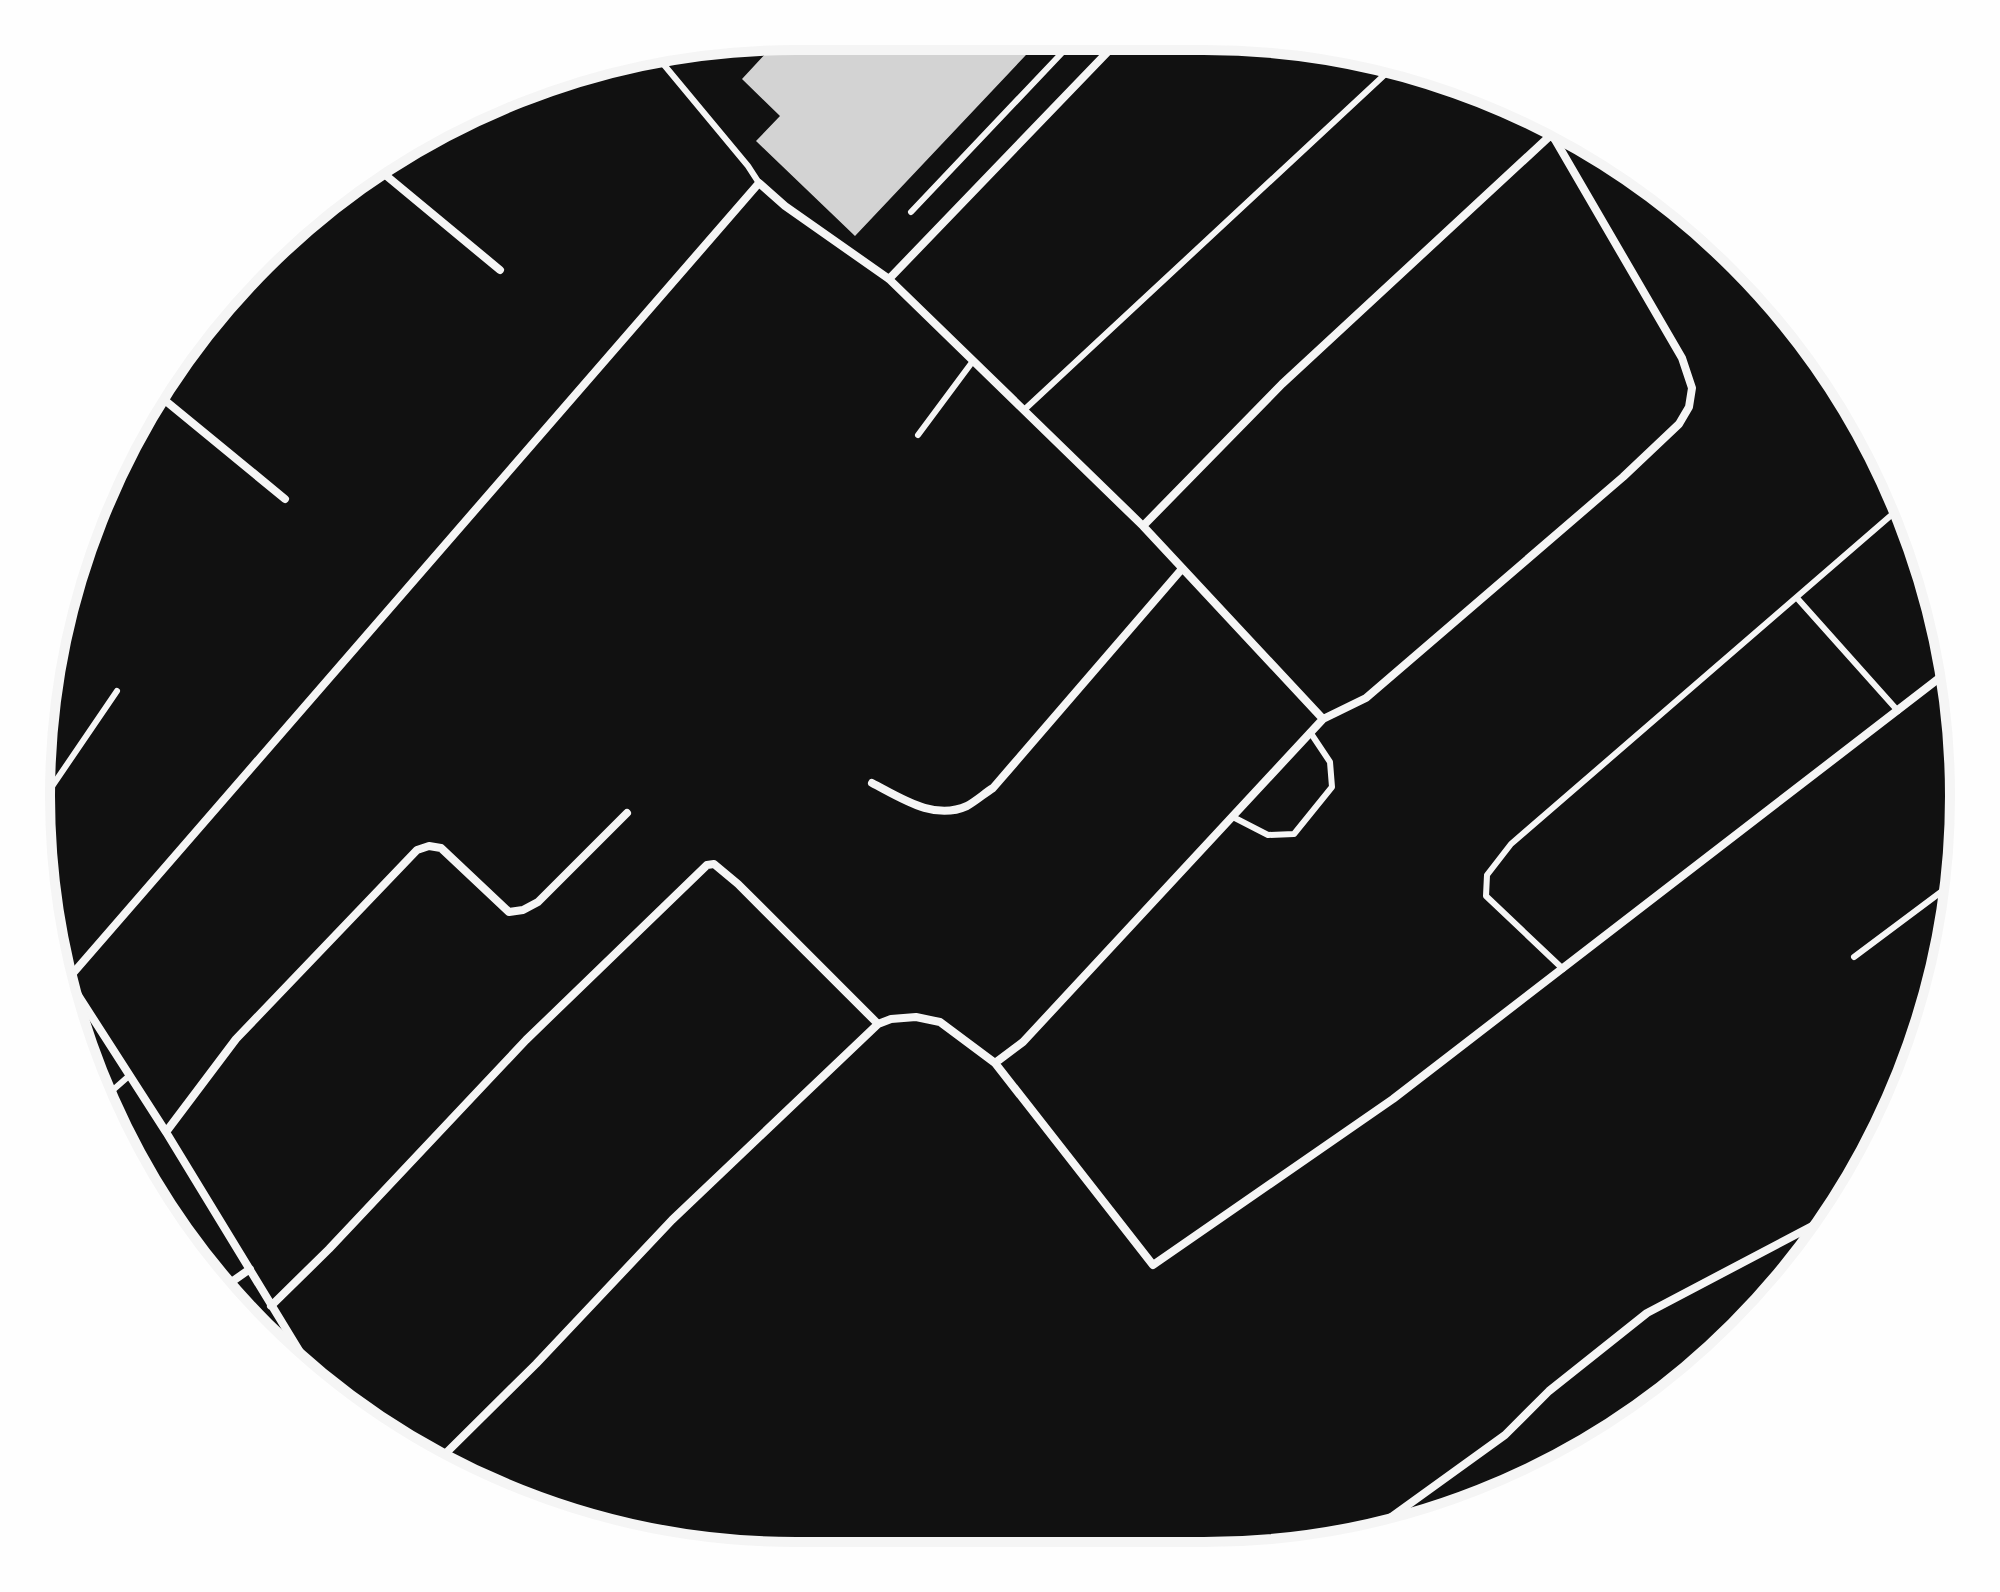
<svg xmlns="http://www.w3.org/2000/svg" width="2000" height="1592" viewBox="0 0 2000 1592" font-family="Overpass,sans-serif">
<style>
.building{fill:#d3d3d3}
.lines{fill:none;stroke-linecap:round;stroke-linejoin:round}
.service{stroke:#f5f5f5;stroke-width:6}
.minor{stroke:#f5f5f5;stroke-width:8}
.rim{fill:none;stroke:#f5f5f5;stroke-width:10}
</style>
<rect width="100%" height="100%" fill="#111"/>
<path class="building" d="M796,36L1043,37L855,236L756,141L780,116L742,79L780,38Z"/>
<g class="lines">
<path class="service" d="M655,54L748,166L759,183
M911,212L1077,37
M1024,410L1394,66
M918,435L973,361
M1797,598L1898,711
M1954,803L1961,797
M38,807L117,691
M1233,817L1268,835L1294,834L1332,787L1330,762L1310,732
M1854,957L1957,880
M1563,969L1486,896L1487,875L1511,844L1903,505
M105,1097L130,1075"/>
<path class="minor" d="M377,168L500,270
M889,279L1122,37
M156,393L285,499
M1143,526L1282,384L1552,134
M872,783C901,798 934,821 967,806C976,801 985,793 993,788L1181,570
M58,964L166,1132L322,1388
M68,979L759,183L785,206L889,279L1143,526L1323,719
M995,1063L1023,1042L1323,719L1366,698L1623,477L1679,424L1689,407L1692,388L1682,358L1543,119
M166,1132L236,1039L417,850L429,846L441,848L509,912L523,910L538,902L627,813
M220,1290L250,1269
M271,1306L329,1249L526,1040L707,865L714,864L738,884L878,1024
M439,1460L536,1364L672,1220L878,1024L891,1019L916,1017L940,1022L995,1063L1153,1265L1393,1099L1951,669
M1365,1536L1505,1435L1549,1391L1647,1313L1835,1214"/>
</g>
<path d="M0 0H2000V1592H0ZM796 50H1204A746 746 0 0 1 1950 796V796A746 746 0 0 1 1204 1542H796A746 746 0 0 1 50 796V796A746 746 0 0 1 796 50Z" fill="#fefefe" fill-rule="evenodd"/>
<path class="rim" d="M796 50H1204A746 746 0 0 1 1950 796V796A746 746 0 0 1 1204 1542H796A746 746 0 0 1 50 796V796A746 746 0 0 1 796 50Z"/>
</svg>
